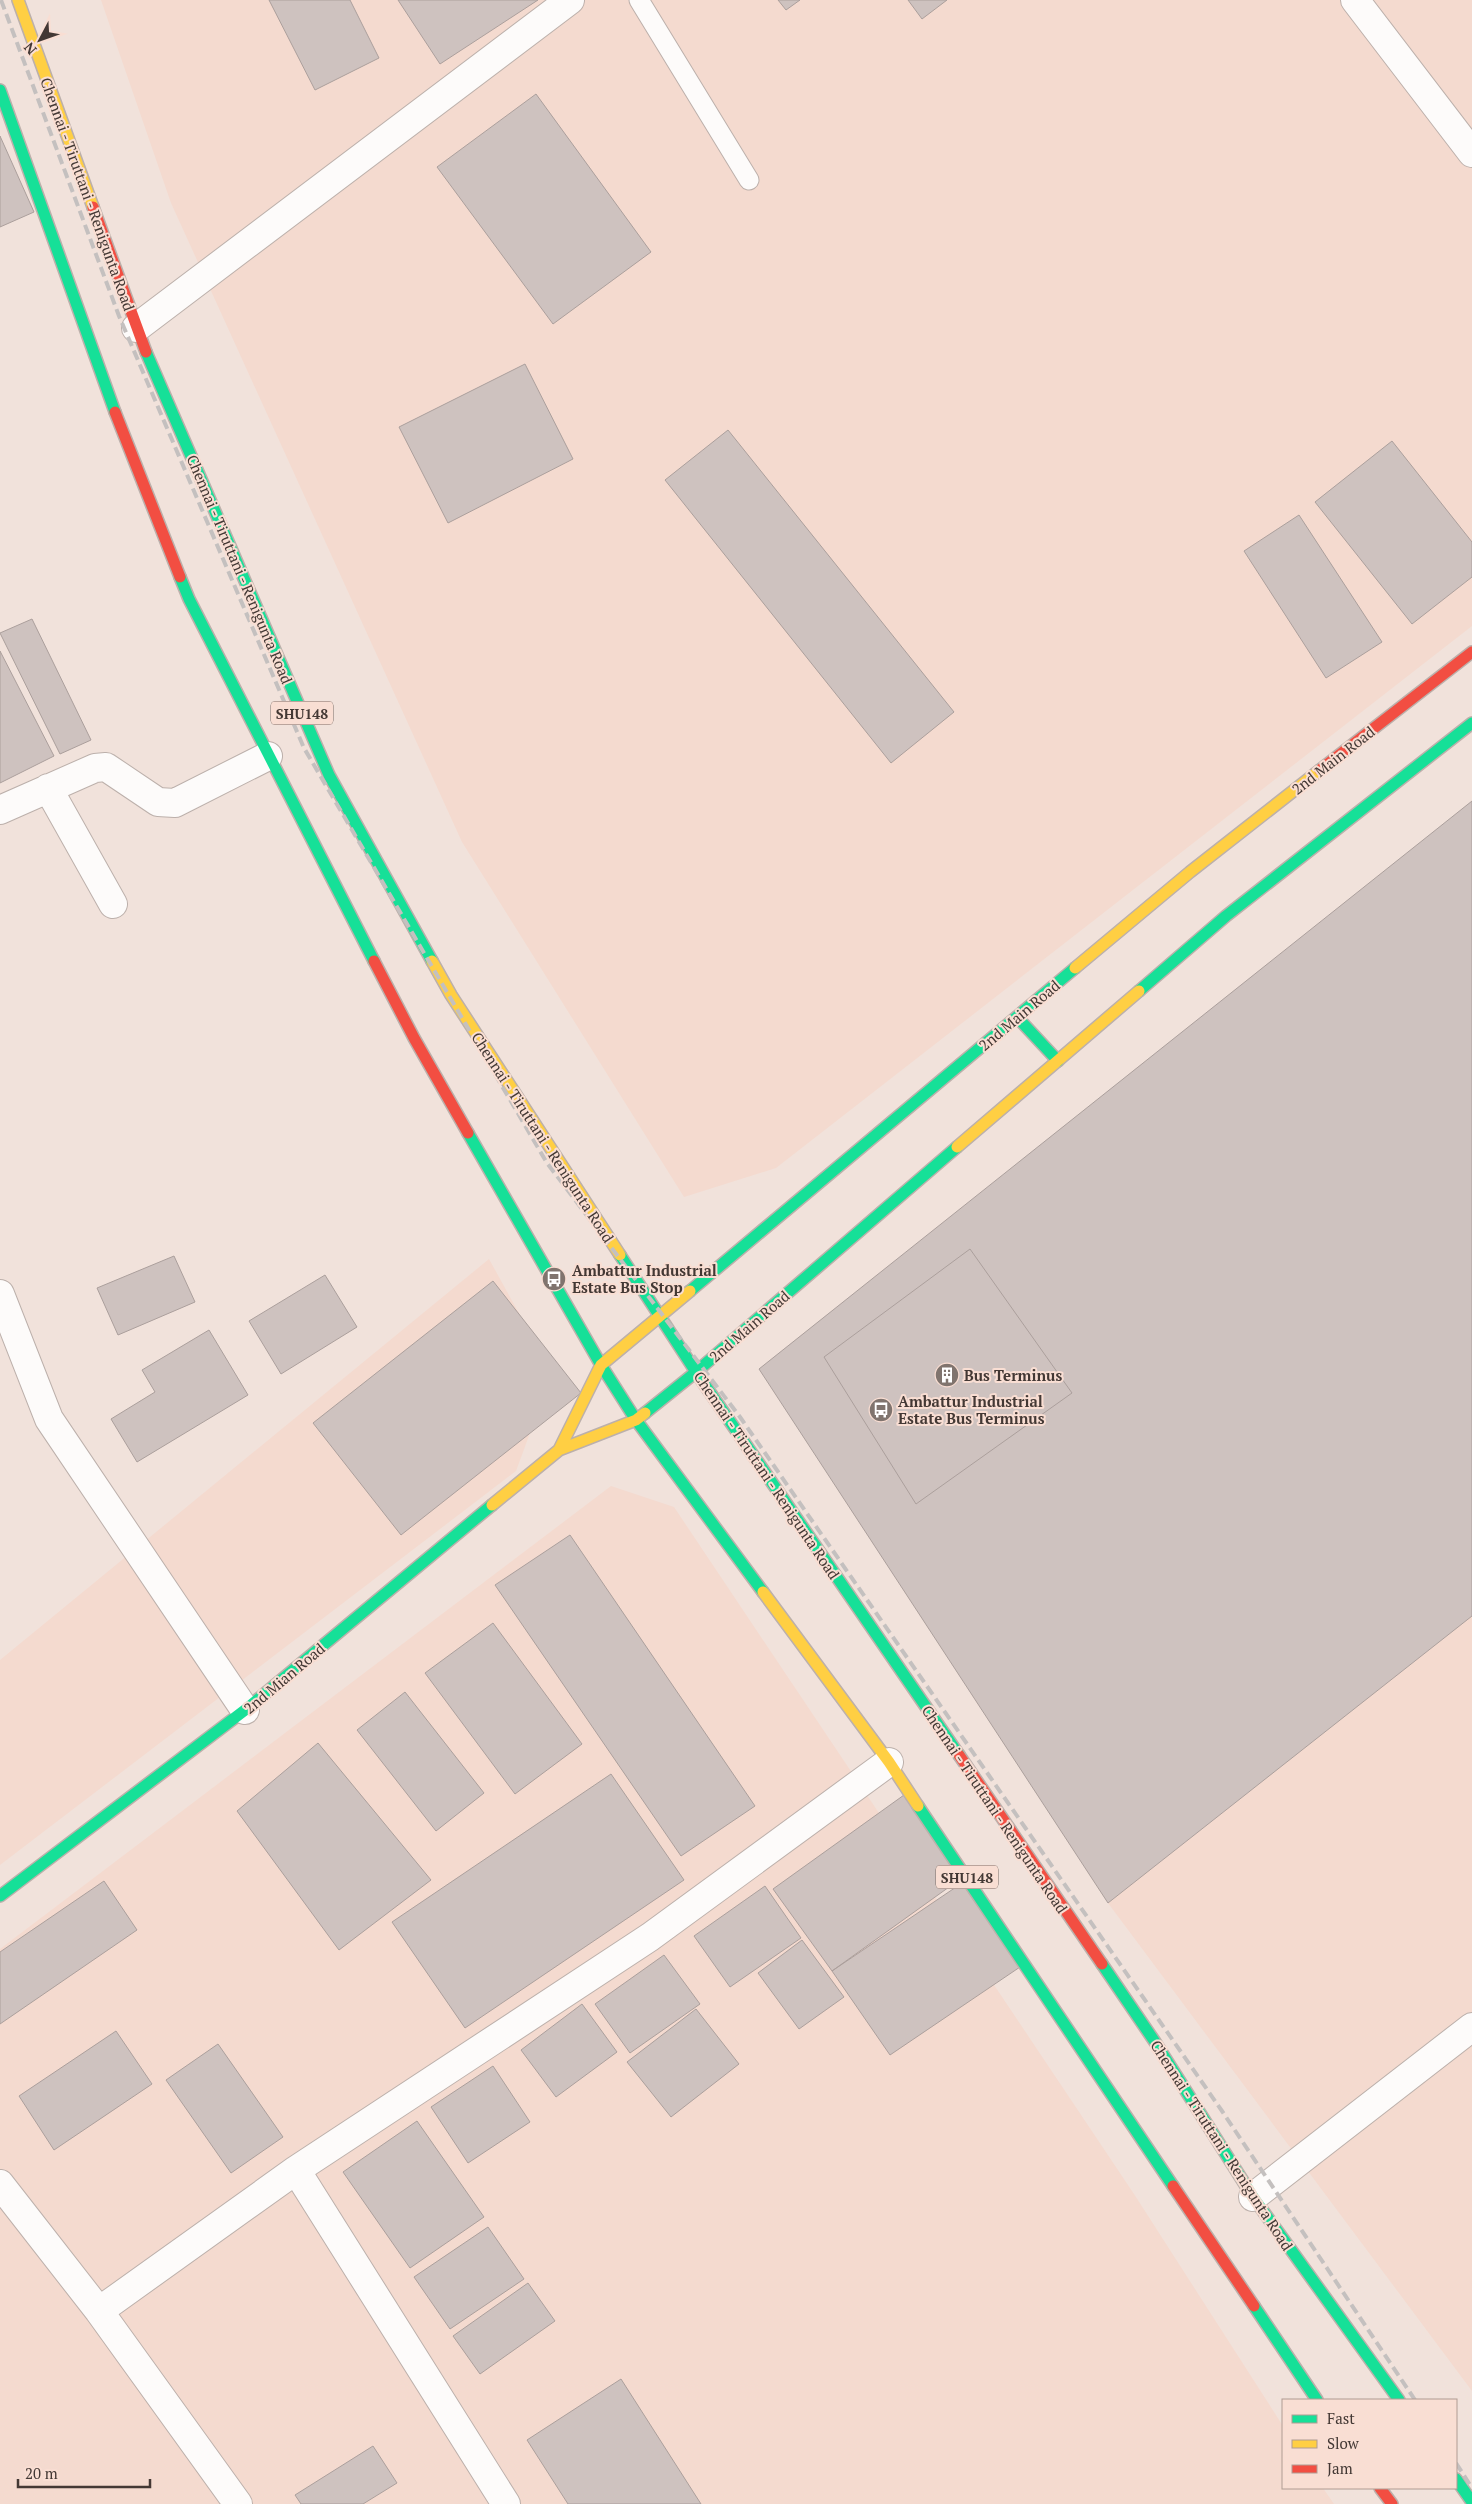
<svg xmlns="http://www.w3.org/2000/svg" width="1472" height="2504" viewBox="0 0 1472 2504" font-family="'PT Serif',serif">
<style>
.built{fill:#f4dacf}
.building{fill:#cec2bf;stroke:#ab9f9c}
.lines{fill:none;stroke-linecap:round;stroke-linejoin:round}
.lane-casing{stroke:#bcb0ab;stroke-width:21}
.street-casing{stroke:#bcb0ab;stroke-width:30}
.fast-casing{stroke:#bcb0ab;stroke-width:14}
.slow-casing{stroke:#bcb0ab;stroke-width:14}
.jam-casing{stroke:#bcb0ab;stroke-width:14}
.lane{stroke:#fdfbfa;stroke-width:19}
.street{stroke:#fdfbfa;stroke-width:28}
.fast{stroke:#16e098;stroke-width:11}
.slow{stroke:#ffcf43;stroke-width:11}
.jam{stroke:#f24e42;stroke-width:11}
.rail{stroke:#c4c0bf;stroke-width:4;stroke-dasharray:10 5;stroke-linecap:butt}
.labels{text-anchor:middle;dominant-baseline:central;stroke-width:4;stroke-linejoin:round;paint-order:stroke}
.shield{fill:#f9ded3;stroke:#7a6a64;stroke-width:1}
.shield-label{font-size:14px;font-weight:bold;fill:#433834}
.street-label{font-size:15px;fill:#433834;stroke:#f9ded3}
.poi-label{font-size:15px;font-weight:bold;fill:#433834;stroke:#f9ded3;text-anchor:start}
</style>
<rect width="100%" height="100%" fill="#f1e2db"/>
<path class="built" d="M101,0H1472V626L776,1168L684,1197L462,842L171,203Z
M489,1259L552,1373L516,1471L0,1865V1660Z
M611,1486L674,1507L1134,2194L1283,2426V2488H1323L1334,2504H0V1949Z
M1472,1616V2391L1108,1903Z"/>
<path class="building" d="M269,0H350L379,58L315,90Z
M398,0H538L440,64Z
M778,0H800L786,10Z
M908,0H947L922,19Z
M536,94L651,252L553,324L437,167Z
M0,136L34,212L0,227Z
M525,364L573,459L448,523L399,427Z
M728,430L954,712L891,763L665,480Z
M1392,441L1472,542V577L1412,624L1315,502Z
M1299,515L1382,642L1326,678L1244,551Z
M32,619L91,740L60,754L0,633Z
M0,651L54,756L0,783Z
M1472,801V1616L1108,1903L759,1369Z
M970,1249L1072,1393L916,1504L824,1357Z
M174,1256L195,1302L118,1335L97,1288Z
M325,1275L357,1327L281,1374L249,1321Z
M493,1281L581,1393L401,1535L313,1423Z
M209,1330L248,1395L137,1462L111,1419L155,1392L142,1370Z
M570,1535L755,1806L681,1856L495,1585Z
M493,1623L582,1744L515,1794L425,1673Z
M405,1692L484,1793L436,1831L357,1730Z
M318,1743L431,1880L339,1950L237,1811Z
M611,1774L684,1880L465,2028L392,1922Z
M904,1795L963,1877L832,1971L773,1889Z
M104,1881L137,1930L0,2024V1952Z
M962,1883L1020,1967L890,2055L832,1971Z
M765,1886L801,1938L730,1987L694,1936Z
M802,1940L844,1997L799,2029L758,1973Z
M664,1955L700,2004L630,2053L595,2004Z
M582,2004L617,2052L556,2097L521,2050Z
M696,2009L739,2064L671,2117L627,2062Z
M116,2031L152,2084L54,2150L19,2096Z
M218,2044L283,2137L231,2173L166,2080Z
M493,2066L530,2122L468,2163L431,2107Z
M417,2121L484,2217L410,2268L343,2172Z
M488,2227L524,2279L450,2329L414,2277Z
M528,2283L555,2321L480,2374L453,2336Z
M621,2379L701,2504H568L527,2440Z
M373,2446L397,2483L363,2504H301L295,2495Z"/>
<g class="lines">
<g class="lane-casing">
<path id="lane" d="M639,0L749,180"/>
</g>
<g class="street-casing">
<path id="street" d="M1355,0L1472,153
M136,328L570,0
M48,788L113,904
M0,810L95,768L106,767L158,802L175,803L268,756
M0,1294L49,1419L245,1710
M296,2170L506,2504
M0,2184L99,2311L238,2504
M1253,2197L1472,2027
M99,2311L296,2170L650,1937L889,1762"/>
</g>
<g class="fast-casing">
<path id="fast" d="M0,90L115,412
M146,352L329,775L432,961
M180,577L189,599L374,961
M1139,991L1226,916L1472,723
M1017,1017L1058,1061
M468,1133L601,1365L636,1420L763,1592
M620,1255L696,1372L959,1755
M690,1291L1075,968
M645,1413L696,1372L957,1147
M918,1806L1173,2186
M0,1896L245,1710L492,1505
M1102,1964L1155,2042L1253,2197L1399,2400
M1254,2306L1317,2400
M1456,2479L1472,2502"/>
</g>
<g class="slow-casing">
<path id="slow" d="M18,0L93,207
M432,961L451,995L620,1255
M1075,968L1190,872L1320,770
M957,1147L1139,991
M559,1450L601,1365L690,1291
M492,1505L559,1450L636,1420L645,1413
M763,1592L889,1762L918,1806"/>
</g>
<g class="jam-casing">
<path id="jam" d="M93,207L146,352
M115,412L180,577
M1320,770L1472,652
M374,961L414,1038L468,1133
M959,1755L1102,1964
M1173,2186L1254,2306
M1380,2488L1392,2504"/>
</g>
<use href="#lane" class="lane"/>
<use href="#street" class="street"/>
<use href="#fast" class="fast"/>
<use href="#slow" class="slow"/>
<use href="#jam" class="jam"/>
<path class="rail" d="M1,0L119,316L304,748L547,1163L740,1417L1222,2111L1415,2400
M1456,2463L1472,2488"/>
</g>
<defs>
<g id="bus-disc" transform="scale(1.25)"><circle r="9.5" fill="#80746e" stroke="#f9ded3"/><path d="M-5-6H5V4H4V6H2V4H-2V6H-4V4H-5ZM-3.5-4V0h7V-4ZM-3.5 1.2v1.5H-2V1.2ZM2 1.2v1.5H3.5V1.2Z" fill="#fff"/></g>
<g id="building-disc" transform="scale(1.25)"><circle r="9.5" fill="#80746e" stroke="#f9ded3"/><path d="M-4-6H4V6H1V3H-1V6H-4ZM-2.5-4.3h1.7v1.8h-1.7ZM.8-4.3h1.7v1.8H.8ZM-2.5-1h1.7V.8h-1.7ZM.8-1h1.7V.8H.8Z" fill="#fff"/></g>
</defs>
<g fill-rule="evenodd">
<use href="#bus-disc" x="554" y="1279"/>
<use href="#building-disc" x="947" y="1375"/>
<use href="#bus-disc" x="881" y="1410"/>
</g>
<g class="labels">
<g class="shield">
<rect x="271" y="701.5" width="62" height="23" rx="4"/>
<rect x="936" y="1865.5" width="62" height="23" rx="4"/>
</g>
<g class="shield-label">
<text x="302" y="713">SHU148</text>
<text x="967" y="1877">SHU148</text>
</g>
<g class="street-label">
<text transform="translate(88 194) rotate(70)">Chennai - Tiruttani - Renigunta Road</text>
<text transform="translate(240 569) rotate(67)">Chennai - Tiruttani - Renigunta Road</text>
<text transform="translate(1333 760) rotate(-38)">2nd Main Road</text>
<text transform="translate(1019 1015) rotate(-40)">2nd Main Road</text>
<text transform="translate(543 1137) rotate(57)">Chennai - Tiruttani - Renigunta Road</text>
<text transform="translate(749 1326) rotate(-41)">2nd Main Road</text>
<text transform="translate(767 1475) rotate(56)">Chennai - Tiruttani - Renigunta Road</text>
<text transform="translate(284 1678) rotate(-40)">2nd Mian Road</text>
<text transform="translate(995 1809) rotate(56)">Chennai - Tiruttani - Renigunta Road</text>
<text transform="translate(1222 2145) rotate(57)">Chennai - Tiruttani - Renigunta Road</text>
</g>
<g class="poi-label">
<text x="572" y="1270">Ambattur Industrial<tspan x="572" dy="17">Estate Bus Stop</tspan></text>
<text x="964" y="1375">Bus Terminus</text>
<text x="898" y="1401">Ambattur Industrial<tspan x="898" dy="17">Estate Bus Terminus</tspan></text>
</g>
</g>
<rect x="1282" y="2399" width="175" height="90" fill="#f9ded3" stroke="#b09c93"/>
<rect x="1292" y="2415" width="25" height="8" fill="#16e098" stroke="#b09c93"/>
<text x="1327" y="2424" font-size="15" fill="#433834">Fast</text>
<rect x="1292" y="2440" width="25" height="8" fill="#ffcf43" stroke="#b09c93"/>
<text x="1327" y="2449" font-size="15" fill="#433834">Slow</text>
<rect x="1292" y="2465" width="25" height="8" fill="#f24e42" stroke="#b09c93"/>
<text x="1327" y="2474" font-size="15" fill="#433834">Jam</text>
<g transform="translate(40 40) rotate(229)" stroke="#f9ded3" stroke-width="4" paint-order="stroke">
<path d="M0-4L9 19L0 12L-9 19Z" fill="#433834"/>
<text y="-8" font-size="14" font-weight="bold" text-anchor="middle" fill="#433834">N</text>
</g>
<path d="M18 2479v8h132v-8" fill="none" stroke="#433834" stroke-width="2.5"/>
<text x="25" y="2479" font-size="15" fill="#433834" stroke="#f9ded3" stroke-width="4" paint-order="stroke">20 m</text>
</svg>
